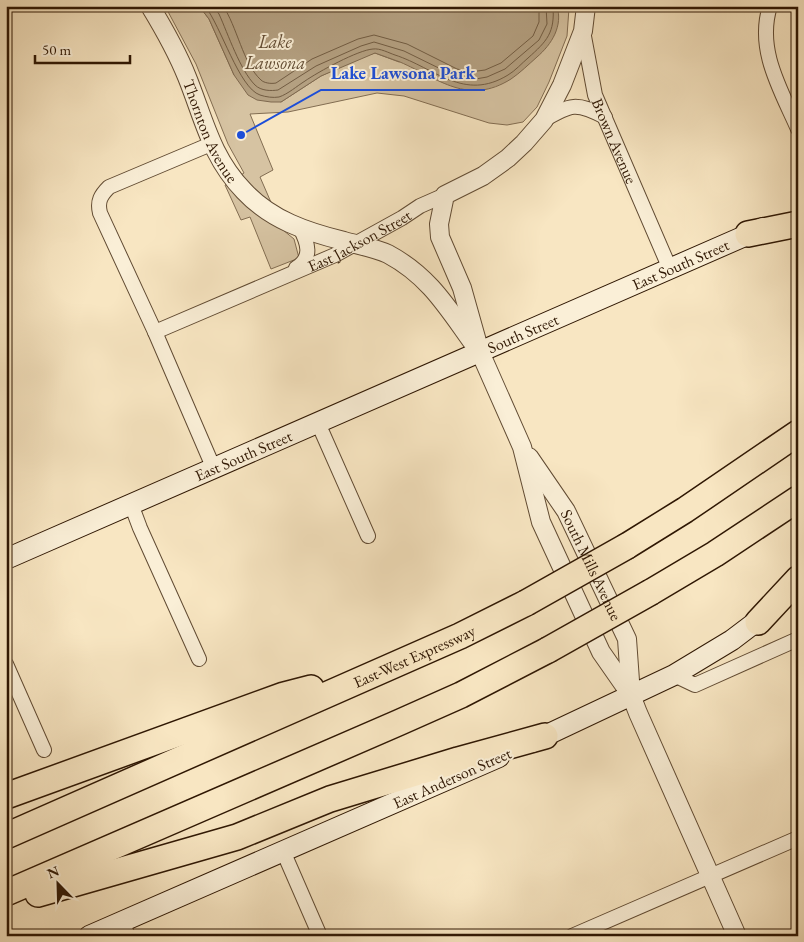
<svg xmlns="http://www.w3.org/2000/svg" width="804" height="942" viewBox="0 0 804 942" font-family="'EB Garamond',serif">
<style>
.green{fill:#d6c3a2;stroke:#826d52}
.water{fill:#b4a081;stroke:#7f694f}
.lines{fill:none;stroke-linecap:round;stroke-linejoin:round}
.shore{stroke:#725c42;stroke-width:1}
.minor-casing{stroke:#614b33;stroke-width:16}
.tertiary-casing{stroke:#614b33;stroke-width:20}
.secondary-casing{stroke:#2f1703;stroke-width:22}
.motorway-casing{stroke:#2f1703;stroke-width:28}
.minor{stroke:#faefd7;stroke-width:14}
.tertiary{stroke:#faefd7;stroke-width:18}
.secondary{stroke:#faefd7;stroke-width:20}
.motorway{stroke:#f8e6c2;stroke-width:25}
.motorway-bridge-casing{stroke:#2f1703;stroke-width:28;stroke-linecap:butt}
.motorway-bridge{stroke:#f8e6c2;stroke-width:25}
.labels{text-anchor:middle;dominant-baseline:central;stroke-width:4;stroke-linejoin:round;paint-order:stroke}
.street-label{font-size:16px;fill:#2f1703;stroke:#faefd7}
.water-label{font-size:18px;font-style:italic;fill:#644e35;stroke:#faefd7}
.leader{fill:none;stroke:#1d4ed8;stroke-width:2}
.callout-dot{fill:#1d4ed8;stroke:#faefd7;stroke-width:2}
.callout-label{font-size:18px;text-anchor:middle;font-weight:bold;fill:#1d4ed8;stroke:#faefd7;stroke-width:4;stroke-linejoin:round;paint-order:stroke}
</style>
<rect width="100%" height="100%" fill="#f8e6c2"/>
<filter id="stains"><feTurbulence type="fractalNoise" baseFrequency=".004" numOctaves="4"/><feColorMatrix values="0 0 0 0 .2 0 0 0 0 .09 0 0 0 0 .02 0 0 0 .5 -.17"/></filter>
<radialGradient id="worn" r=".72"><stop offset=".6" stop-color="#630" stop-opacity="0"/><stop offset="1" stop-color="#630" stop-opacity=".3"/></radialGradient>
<path class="green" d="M165,6H199L209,19L234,75L281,102L321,76L365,56L375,53L399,62L558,10L557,6H569V8L567,36L549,82L537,107L523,122L507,125L489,123L404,96L377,93L288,112L250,114L273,170L260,177L283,230L294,239L299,258L271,269L250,217L241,220L225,185L244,173L228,144L196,64Z"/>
<path class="water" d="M199,6H557C563,26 552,44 537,57C529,64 520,73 511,79C468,106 439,79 400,62C392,59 383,56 375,53L321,76L281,102H271L257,100L248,95L234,75L209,19Z"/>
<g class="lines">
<path class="shore" d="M205,6C221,26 239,88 260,95C266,97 273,98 279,97C288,94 297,86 305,81C318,72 358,50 373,49C380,48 389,53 395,55C435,68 464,102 508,75C515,71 522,63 528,58C547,41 555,33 553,6
M213,6L219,14C228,34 240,70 255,85C261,91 271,91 278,90L316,66L361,46L374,42L404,51L455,76L470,80L487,77L505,69L539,40L547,24L546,6
M223,6C237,26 243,64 261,80C264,83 271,84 276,83L312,59L358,39L374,35L407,44L457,69L470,72L485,70L501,63L533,36L539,22V6"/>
<g class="minor-casing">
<g id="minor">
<path d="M770,6C756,50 781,90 798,129"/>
<path id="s1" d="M583,31L595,95L670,269"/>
<path d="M544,120C571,104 576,102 605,117"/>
<path d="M211,144L109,187C101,195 97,201 100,213L155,332L214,469"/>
<path d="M296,268C313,258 308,243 300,228"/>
<path id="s2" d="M155,332L335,255L402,218L420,206L445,195"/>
<path d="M318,423L368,536"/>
<path d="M131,504L140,528L199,659"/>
<path d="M6,664L44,750"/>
<path d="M674,675L695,685L798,639"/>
<path d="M283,851L320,936"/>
<path d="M122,921L128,936"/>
<path d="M572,936L798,838"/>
</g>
</g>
<g class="tertiary-casing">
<g id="tertiary">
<path id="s3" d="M150,6C164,29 177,52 187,77C204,119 211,157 244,191C271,220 307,232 344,241C358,245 375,248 388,254C429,276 447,307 473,343"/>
<path d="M586,6L583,31L562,85L544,120L524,143L508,158L483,176L445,195L439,224L440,237L462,288L480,352L522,447L541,522L601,652L631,695"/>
<path id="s4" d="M529,457L566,511L627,639L631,695L638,713L737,936"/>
</g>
</g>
<g class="secondary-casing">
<g id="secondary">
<path id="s5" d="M6,559L763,228"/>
<path d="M532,742L674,675L732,640L769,612"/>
<path d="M89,936L499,757"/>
</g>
</g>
<g class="motorway-casing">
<g id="motorway">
<path d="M748,234L798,224"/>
<path d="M627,546L685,510L798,433"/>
<path d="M651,592L715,554L798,499"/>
<path d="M758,622L798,579"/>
<path d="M6,796L284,695L311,688"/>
<path id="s6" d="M6,836L460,636L526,603"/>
<path d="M6,893L398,723L461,695L548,650"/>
<path d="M38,894L237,837L330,799L458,760L545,736"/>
</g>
</g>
<use href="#minor" class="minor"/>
<use href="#tertiary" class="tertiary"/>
<use href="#secondary" class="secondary"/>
<use href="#motorway" class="motorway"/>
<g class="motorway-bridge-casing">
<path id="motorway-bridge" d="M526,603L627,546
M548,650L651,592"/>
</g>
<use href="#motorway-bridge" class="motorway-bridge"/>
</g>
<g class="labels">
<g class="street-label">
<text stroke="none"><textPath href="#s3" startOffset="139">Thornton Avenue</textPath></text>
<text stroke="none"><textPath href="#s1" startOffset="115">Brown Avenue</textPath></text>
<text stroke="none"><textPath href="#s2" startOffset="224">East Jackson Street</textPath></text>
<text stroke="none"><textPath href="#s5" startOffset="736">East South Street</textPath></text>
<text stroke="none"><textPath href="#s5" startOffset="564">South Street</textPath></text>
<text stroke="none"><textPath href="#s5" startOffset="259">East South Street</textPath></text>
<text stroke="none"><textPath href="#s4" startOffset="125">South Mills Avenue</textPath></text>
<text stroke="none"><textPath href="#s6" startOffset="446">East-West Expressway</textPath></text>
<text transform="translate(452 778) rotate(-24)">East Anderson Street</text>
</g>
<g class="water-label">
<text x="275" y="41">Lake<tspan x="275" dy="21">Lawsona</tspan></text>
</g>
</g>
<path class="leader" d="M241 135L321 90H485"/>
<circle class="callout-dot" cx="241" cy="135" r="5"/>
<g class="callout-label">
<text x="403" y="79">Lake Lawsona Park</text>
</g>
<rect width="804" height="942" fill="none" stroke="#f8e6c2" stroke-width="25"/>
<rect x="8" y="8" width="789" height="927" fill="none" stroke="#2f1703" stroke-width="2.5"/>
<rect x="12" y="12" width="779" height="917" fill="none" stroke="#2f1703"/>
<g transform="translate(58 884) rotate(337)" stroke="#faefd7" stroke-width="4" paint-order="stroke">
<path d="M0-4L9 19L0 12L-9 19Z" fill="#2f1703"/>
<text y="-8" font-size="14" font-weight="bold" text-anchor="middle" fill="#2f1703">N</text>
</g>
<path d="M35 55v8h95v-8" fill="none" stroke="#2f1703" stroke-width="2.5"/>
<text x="42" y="55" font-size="15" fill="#2f1703" stroke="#faefd7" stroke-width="4" paint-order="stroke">50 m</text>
<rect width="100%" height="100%" filter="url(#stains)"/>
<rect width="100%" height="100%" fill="url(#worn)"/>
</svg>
